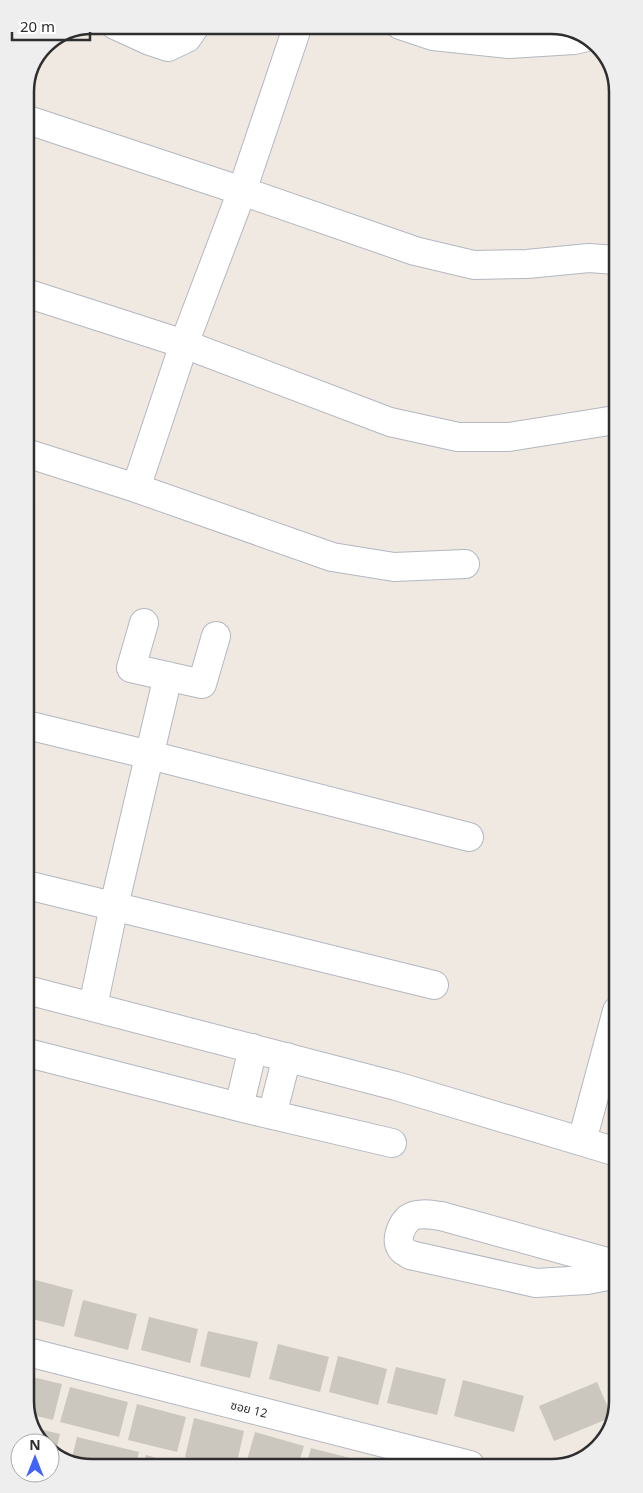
<svg xmlns="http://www.w3.org/2000/svg" width="643" height="1493" viewBox="0 0 643 1493" font-family="'Noto Sans','Noto Sans Thai',sans-serif">
<style>
.building{fill:#cbc7bf}
.lines{fill:none;stroke-linecap:round;stroke-linejoin:round}
.minor-casing{stroke:#b4b7c1;stroke-width:30}
.minor{stroke:#fff;stroke-width:28}
.labels{text-anchor:middle;dominant-baseline:central;stroke-width:4;stroke-linejoin:round;paint-order:stroke}
.street-label{font-size:12px;fill:#2e2e2e;stroke:#fff}
.rim{fill:none;stroke:#2e2e2e;stroke-width:2.5}
</style>
<rect width="100%" height="100%" fill="#efe9e1"/>
<path class="building" d="M28,1278L73,1290L64,1327L28,1318Z
M83,1300L137,1314L128,1350L74,1336Z
M149,1317L198,1329L190,1363L141,1350Z
M208,1331L258,1342L250,1378L200,1366Z
M278,1344L329,1357L320,1392L269,1379Z
M338,1356L387,1369L378,1405L329,1392Z
M396,1367L446,1379L437,1415L387,1403Z
M28,1376L62,1384L53,1420L28,1414Z
M463,1380L524,1396L514,1432L454,1416Z
M597,1382L612,1417L554,1441L539,1406Z
M70,1387L128,1402L119,1437L60,1422Z
M137,1404L186,1417L177,1452L128,1440Z
M194,1418L244,1431L236,1467H226L185,1457Z
M31,1427L60,1434L55,1456L50,1453V1443H43Z
M255,1432L304,1446L298,1466L245,1467Z
M77,1437L139,1452L135,1468H87L71,1462Z
M311,1448L362,1461L361,1466H306Z
M146,1455L189,1467H143Z
M369,1462L380,1465V1466H368Z"/>
<g class="lines">
<g class="minor-casing">
<path id="minor" d="M115,25L150,41L168,47L187,38L196,25
M400,25L433,36L509,44L574,40L587,37
M25,119L242,191L415,251L474,265L527,264L589,258L615,260
M26,293L184,344L390,422L458,437H509L615,420
M26,453L136,488L332,557L394,567L465,564
M136,488L184,344L242,191L298,25
M144,623L131,668L202,684L216,636
M27,725L150,755L469,837
M27,885L434,985
M27,990L396,1086L617,1152
M93,1006L114,906L168,676
M28,1053L239,1107L392,1143
M239,1107L253,1048
M272,1115L287,1057
M582,1141L617,1011
M618,1265L441,1216C432,1215 417,1212 409,1218C402,1224 395,1239 401,1248C402,1251 408,1253 410,1255L536,1283L587,1280L618,1274
M28,1352L470,1465"/>
</g>
<use href="#minor" class="minor"/>
</g>
<g class="labels">
<g class="street-label">
<text transform="translate(249 1409) rotate(14)">ซอย 12</text>
</g>
</g>
<path d="M0 0H643V1493H0ZM92 34H551A58 58 0 0 1 609 92V1401A58 58 0 0 1 551 1459H92A58 58 0 0 1 34 1401V92A58 58 0 0 1 92 34Z" fill="#eee" fill-rule="evenodd"/>
<path class="rim" d="M92 34H551A58 58 0 0 1 609 92V1401A58 58 0 0 1 551 1459H92A58 58 0 0 1 34 1401V92A58 58 0 0 1 92 34Z"/>
<g transform="translate(35 1458)"><circle r="24" fill="#ffffff" stroke="#ababab"/>
<path d="M0-4L9 19L0 12L-9 19Z" fill="#4264fb"/>
<text y="-8" font-size="14" font-weight="bold" text-anchor="middle" fill="#2e2e2e">N</text>
</g>
<path d="M12 32v8h78v-8" fill="none" stroke="#2e2e2e" stroke-width="2.5"/>
<text x="20" y="32" font-size="15" fill="#2e2e2e" stroke="#ffffff" stroke-width="4" paint-order="stroke">20 m</text>
</svg>
